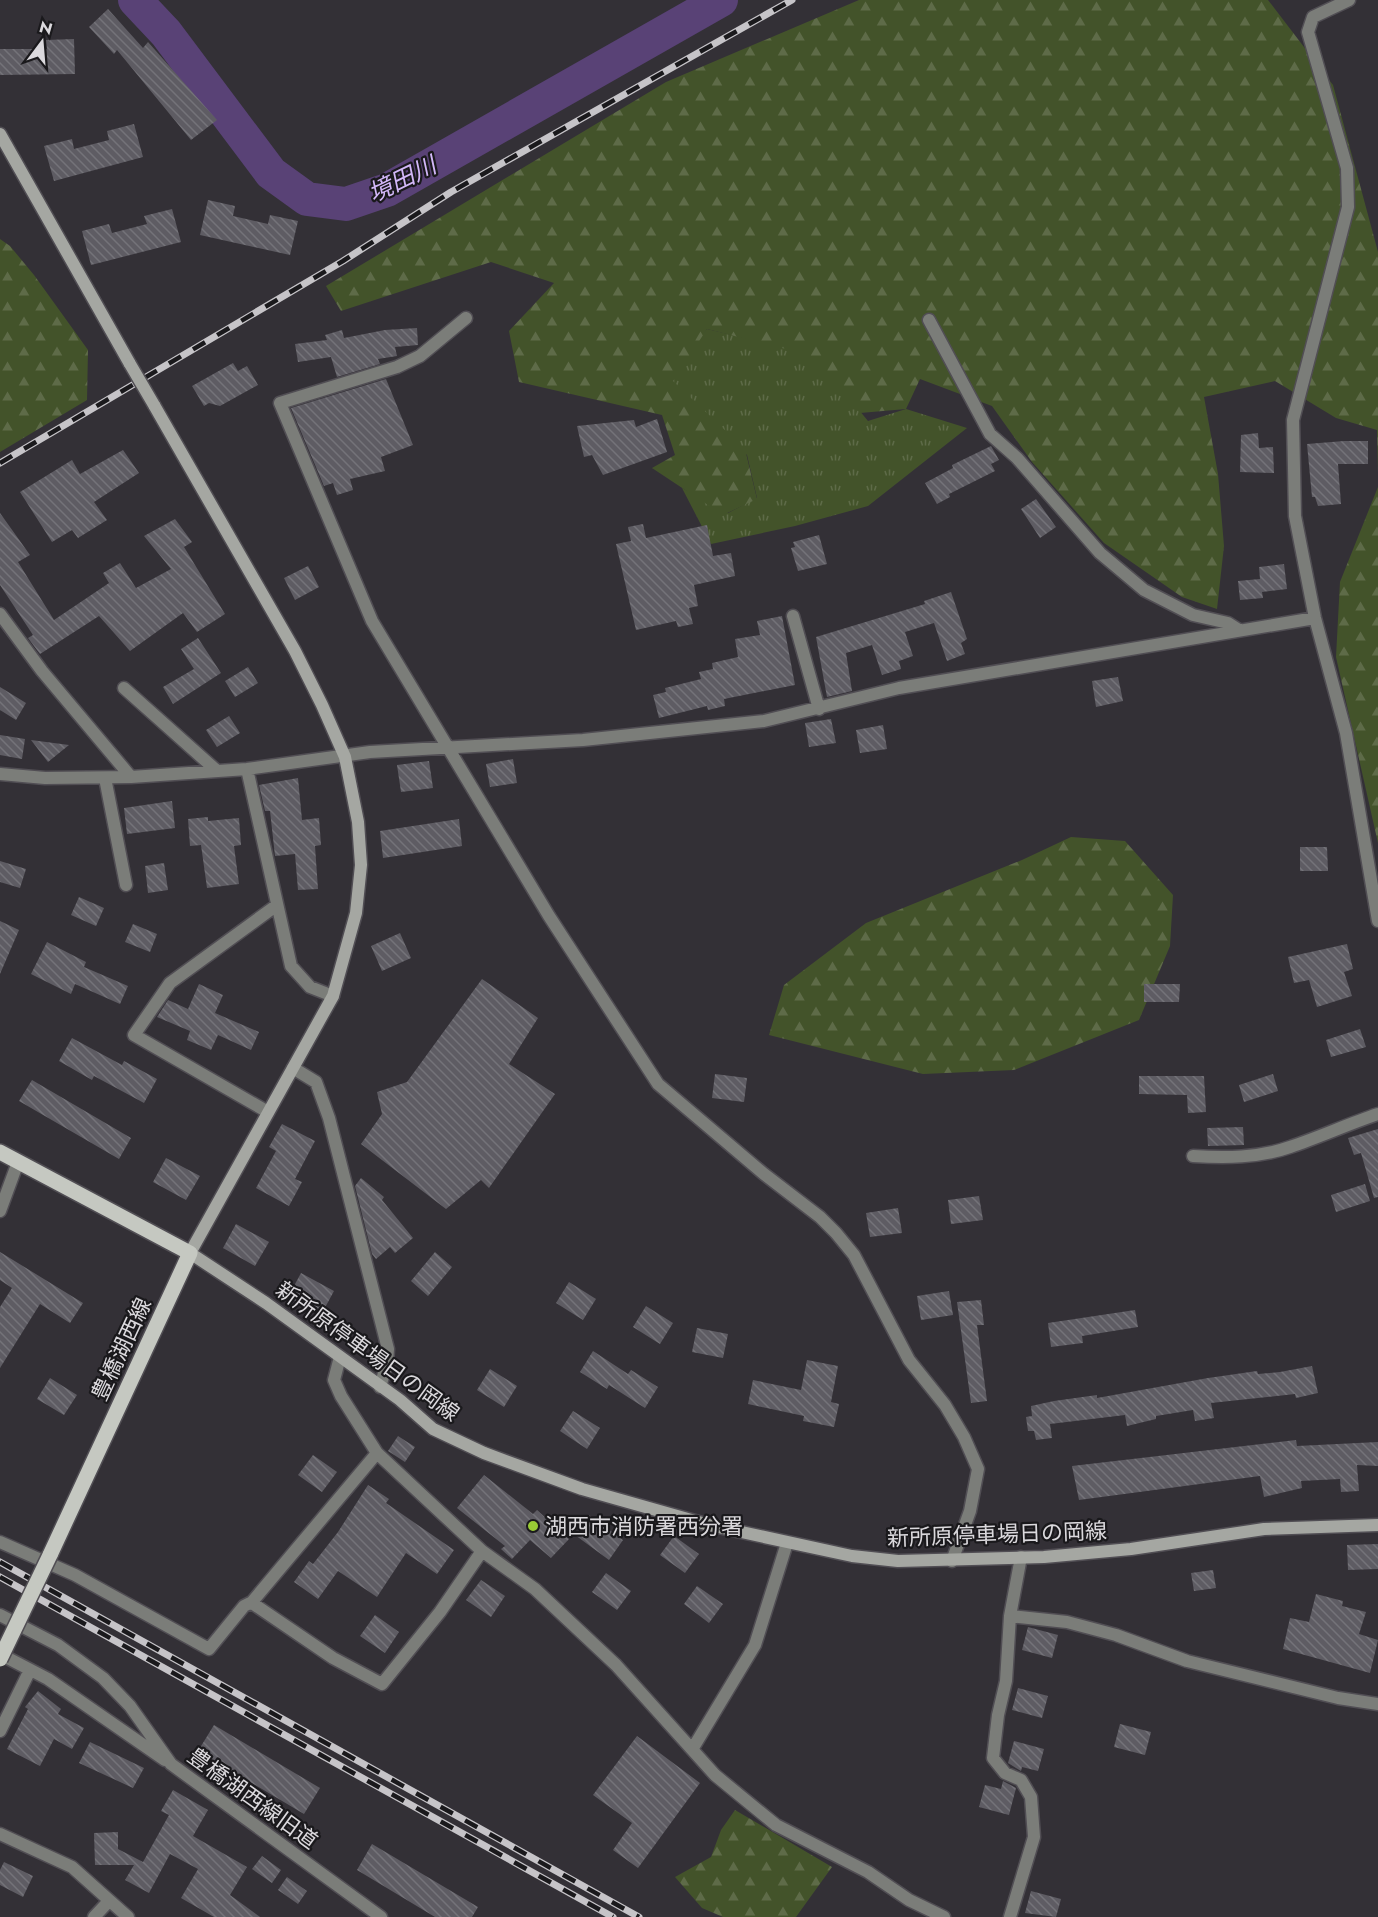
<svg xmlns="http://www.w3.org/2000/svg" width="1378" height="1917" viewBox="0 0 1378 1917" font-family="Jost,'Noto Sans JP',sans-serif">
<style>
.grass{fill:url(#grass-tufts)}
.forest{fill:url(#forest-firs)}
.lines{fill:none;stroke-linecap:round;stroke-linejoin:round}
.river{stroke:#594276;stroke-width:34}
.building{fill:url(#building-back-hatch)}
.street-casing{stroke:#514e54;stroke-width:15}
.secondary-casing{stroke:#514e54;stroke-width:15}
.primary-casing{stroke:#514e54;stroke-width:18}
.street{stroke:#7b7d79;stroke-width:12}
.secondary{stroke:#a5a7a2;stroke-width:12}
.primary{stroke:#c5c8c1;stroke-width:15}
.rail-casing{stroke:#c6c4c8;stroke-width:7}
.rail{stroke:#1a191c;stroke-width:4.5;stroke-dasharray:14;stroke-linecap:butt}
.secondary-bridge-casing{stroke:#514e54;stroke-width:15;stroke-linecap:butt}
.primary-bridge-casing{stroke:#514e54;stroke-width:18;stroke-linecap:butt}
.secondary-bridge{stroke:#a5a7a2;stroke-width:12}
.primary-bridge{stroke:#c5c8c1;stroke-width:15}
.poi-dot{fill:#99cb35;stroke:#1a191c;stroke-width:2}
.labels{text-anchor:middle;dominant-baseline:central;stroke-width:4.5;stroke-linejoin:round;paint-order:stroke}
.street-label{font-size:22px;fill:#dbd9dd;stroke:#1a191c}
.poi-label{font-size:22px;fill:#dbd9dd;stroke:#1a191c;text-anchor:start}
.water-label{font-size:24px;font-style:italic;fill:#d3b8f9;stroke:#1a191c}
</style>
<defs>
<pattern id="grass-tufts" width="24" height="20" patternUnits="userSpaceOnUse" patternTransform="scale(1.5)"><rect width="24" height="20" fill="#43532a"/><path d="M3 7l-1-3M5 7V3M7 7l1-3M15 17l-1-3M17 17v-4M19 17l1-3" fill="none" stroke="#5e6b48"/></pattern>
<pattern id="forest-firs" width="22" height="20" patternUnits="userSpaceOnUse" patternTransform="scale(1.5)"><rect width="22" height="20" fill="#43532a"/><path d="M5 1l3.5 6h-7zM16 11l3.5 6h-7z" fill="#5e6b48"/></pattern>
<pattern id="building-back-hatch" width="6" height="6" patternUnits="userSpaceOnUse" patternTransform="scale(1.5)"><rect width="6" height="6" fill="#5e5c63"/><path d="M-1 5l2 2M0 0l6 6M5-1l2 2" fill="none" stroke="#747379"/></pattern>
</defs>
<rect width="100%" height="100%" fill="#333036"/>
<path class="grass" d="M707,329L813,354L868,421L906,409L967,428L868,506L795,526L711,544L682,488L728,513L757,498L747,455L667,377Z"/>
<path class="forest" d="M859,0H1268L1333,85L1378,252V473L1377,430L1336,418L1275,381L1204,397L1218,474L1224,546L1217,609L1182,597L1104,543L1032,462L992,406L920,379L906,409L860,413L806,354L707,329L673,381L745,449L757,499L723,515L652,468L675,455L662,415L519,382L509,331L554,283L491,262L341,311L326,286L666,82Z
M0,239L10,246L34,275L88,350L87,400L0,452Z
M1378,487V843L1336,657L1340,582Z
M1071,837L1125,841L1173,895L1170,946L1139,1020L1014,1070L923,1074L769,1035L784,985L866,923L1022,860Z
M735,1810L832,1867L796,1917H723L702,1908L675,1877L711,1857L721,1830Z"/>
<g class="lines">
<path class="river" d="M135,0L166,33L271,173L307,199L346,204L387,190L721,0"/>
</g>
<path class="building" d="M108,9L143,48L148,42L217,120L191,140L117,50L114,54L89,27Z
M74,39L75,74L0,75V49H47L46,40Z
M134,124L143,157L54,181L44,146L72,139L74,149L109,140L107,131Z
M208,200L235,206L233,216L268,224L270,215L298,221L290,255L200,235Z
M172,209L181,242L91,265L82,231L109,224L112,233L147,224L144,216Z
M417,328L418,345L395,347L397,356L378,359L380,364L337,377L331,357L298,362L295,344L327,340L325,335L342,330L344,338L385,330Z
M233,363L238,371L247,366L258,385L220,406L209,403L204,406L192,386Z
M386,379L413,445L381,457L385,471L350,479L353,490L337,495L333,483L324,486L291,408Z
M657,419L667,452L603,475L592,455L584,457L577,426L634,420L636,427Z
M1258,433L1259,448L1273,447L1274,473L1240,472L1241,435Z
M1344,441H1368V464H1338L1341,504L1318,506L1315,497H1312L1307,444Z
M991,446L999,460L991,464L995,471L949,494L950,497L937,504L925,483L953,468L952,465Z
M123,450L139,473L94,502L107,520L78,538L72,530L52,542L20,492L72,460L80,474Z
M1036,499L1056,527L1040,538L1021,509Z
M0,513L30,555L18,562L54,620L109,583L103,573L120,563L136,588L171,569L144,536L175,519L192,542L184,547L225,614L197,632L183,613L130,651L99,616L40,654L28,638L33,635L0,585Z
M643,524L646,538L707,525L713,556L731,553L735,576L694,585L698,606L689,608L693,624L678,627L676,621L636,630L616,544L631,541L628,527Z
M819,535L827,564L798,571L791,548L795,547L793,542Z
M1284,564L1287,589L1262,592L1263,598L1240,600L1238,581L1260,579L1259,567Z
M308,566L319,587L295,600L284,578Z
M951,592L967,639L961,643L965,654L947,661L934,623L905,632L913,656L899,661L901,669L882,675L872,645L846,653L852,691L827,697L816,637L925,604L924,601Z
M782,616L795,685L724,699L725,706L708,710L707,706L659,718L653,695L666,692L665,688L701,679L699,672L713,669L712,663L738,657L735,639L760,635L757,621Z
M198,638L221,673L173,704L163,687L194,669L181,649Z
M248,667L258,683L235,697L225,681Z
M1118,677L1123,701L1096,707L1092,681Z
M0,687L26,703L16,720L0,710Z
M229,716L240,733L217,747L206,730Z
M831,719L836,743L809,747L805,723Z
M883,725L887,749L860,753L856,730Z
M0,735L25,739L22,759L0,755Z
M31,740L69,745L48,762Z
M513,759L517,783L490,787L486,764Z
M429,761L433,788L401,792L397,765Z
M298,778L302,820L319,818L321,845L315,846L318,889L298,890L295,854L275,856L270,811H265L259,785Z
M172,801L175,828L127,834L124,808Z
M208,817V821L239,818L241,845L234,846L239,884L207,888L201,845L190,846L188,819Z
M459,819L462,846L383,858L380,831Z
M1300,847H1327L1328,871H1300Z
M0,861L26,869L20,888L0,882Z
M164,863L168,890L148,893L145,866Z
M79,897L104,908L96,926L71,915Z
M0,921L19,930L0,974Z
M133,924L157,934L150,952L125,942Z
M400,933L411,958L382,971L371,946Z
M47,942L86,962L84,967L128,986L120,1004L75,984L71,994L31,974Z
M1347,944L1353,969L1344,972L1352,996L1317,1007L1309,980L1294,983L1288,957Z
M482,979L538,1018L509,1064L555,1094L489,1188L481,1180L446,1209L361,1144L382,1114L377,1092L407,1082Z
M199,984L223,995L215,1013L259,1032L251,1050L218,1035L211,1050L187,1040L190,1031L157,1017L168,1000L188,1009Z
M1144,984H1180L1179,1002H1144Z
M1360,1029L1366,1047L1331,1057L1326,1040Z
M72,1038L122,1065L124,1061L157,1079L144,1103L94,1076L92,1080L59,1061Z
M715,1074L747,1078L744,1102L712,1098Z
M1273,1074L1278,1091L1244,1102L1239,1085Z
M1139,1076H1204L1206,1112L1188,1113L1187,1095L1139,1094Z
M32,1080L131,1138L119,1159L19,1101Z
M282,1124L315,1141L295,1179L302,1182L289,1206L256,1188L276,1151L269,1147Z
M1243,1127L1244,1145L1208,1146L1207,1128Z
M1378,1129V1197L1374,1198L1361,1153L1354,1155L1348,1138Z
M166,1158L200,1176L186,1200L153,1182Z
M361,1178L384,1197L382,1200L413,1238L395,1253L390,1247L376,1259L372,1254L355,1186Z
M1365,1184L1370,1201L1336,1212L1331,1195Z
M979,1196L983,1220L951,1224L948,1200Z
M898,1208L902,1233L870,1237L866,1213Z
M236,1224L269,1242L255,1266L223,1248Z
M0,1252L83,1303L70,1323L40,1304L0,1368V1307L12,1288L0,1280Z
M435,1252L452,1267L428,1296L411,1281Z
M301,1273L334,1291L321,1315L288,1297Z
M569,1282L596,1299L583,1320L556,1303Z
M949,1291L953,1315L921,1320L917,1296Z
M981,1300L984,1325H977L987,1401L971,1403L957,1302Z
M646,1306L673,1323L660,1344L633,1327Z
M1135,1310L1138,1327L1082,1336L1083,1343L1051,1347L1048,1323Z
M697,1328L728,1334L723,1358L692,1352Z
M593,1351L628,1374L631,1370L658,1387L645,1408L609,1385L607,1389L580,1372Z
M807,1360L838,1366L831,1402L839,1404L834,1427L803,1421L804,1416L748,1404L753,1380L801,1390Z
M1312,1366L1318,1393L1296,1398L1295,1394L1211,1403L1214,1418L1195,1421L1193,1410L1156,1416V1419L1127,1426L1125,1415L1050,1424L1052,1438L1036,1440L1034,1431H1028L1026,1417L1032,1416L1031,1406L1054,1401L1097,1395V1398L1208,1378L1257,1371L1258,1374L1280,1372Z
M490,1369L517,1386L504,1407L477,1390Z
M50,1378L77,1395L64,1415L37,1399Z
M573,1411L600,1428L587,1449L560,1431Z
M398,1436L415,1447L405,1462L388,1451Z
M1296,1440L1297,1446L1378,1442V1466L1357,1465L1359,1491L1341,1492L1340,1479L1301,1481L1302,1488L1264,1497L1260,1476L1079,1500L1072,1466Z
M313,1455L337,1472L322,1492L298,1475Z
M484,1475L533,1514L537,1510L569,1539L551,1558L530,1540L512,1559L501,1549L505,1546L457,1508Z
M368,1485L389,1499L386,1503L454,1550L437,1574L406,1553L377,1597L338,1571L318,1599L294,1582L309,1561L313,1564L338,1532Z
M589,1515L623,1540L609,1560L575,1535Z
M674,1536L699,1554L685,1573L660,1555Z
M1378,1544V1569L1348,1570L1347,1545Z
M1213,1570L1216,1588L1194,1591L1191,1573Z
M606,1573L631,1591L617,1610L592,1592Z
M481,1580L505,1596L491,1617L466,1600Z
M697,1586L723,1604L709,1623L684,1604Z
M1316,1594L1343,1601L1342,1606L1366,1612L1359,1634L1378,1640L1370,1673L1283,1649L1290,1618L1309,1622Z
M375,1615L399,1632L385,1653L360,1636Z
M1028,1627L1058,1635L1052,1658L1022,1650Z
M1018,1688L1048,1696L1042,1718L1012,1710Z
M38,1691L61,1709L58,1714L84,1728L72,1749L54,1739L40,1766L7,1749L28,1709L25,1707Z
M1120,1724L1151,1732L1145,1755L1114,1747Z
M214,1725L320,1788L304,1814L198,1751Z
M637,1736L700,1783L638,1868L613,1850L632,1823L593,1795Z
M1014,1741L1044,1749L1038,1771L1022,1767L1021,1771L1008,1763Z
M90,1742L144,1768L133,1788L79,1763Z
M1003,1781L1016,1788L1009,1815L979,1807L985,1785L1001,1789Z
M173,1790L208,1810L193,1836L247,1867L230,1895L260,1917H214L181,1898L198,1869L170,1854L149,1893L125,1880L134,1865H95L94,1833L118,1832V1849L143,1862L169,1815L161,1811Z
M372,1844L478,1907L472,1917H435L357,1870Z
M262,1856L281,1870L272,1883L252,1869Z
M4,1862L33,1876L23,1897L0,1885V1870Z
M287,1877L307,1891L298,1904L278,1890Z
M1031,1891L1061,1899L1056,1917L1025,1913Z"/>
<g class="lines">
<g class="street-casing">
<path id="street" d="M1349,0L1313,17L1308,32L1347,168L1348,207L1293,420L1295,516L1315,618L1346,733L1378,921
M466,318L420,356L397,367L280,403L372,621L549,916L658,1084L764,1174L820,1217L836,1233L854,1255L909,1360L945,1405L964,1437L978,1469L970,1511L952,1561
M929,320L990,434L1017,458L1100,553L1144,590L1193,615L1228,623L1239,630
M0,614L42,671L131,777
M793,616L819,709
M124,688L216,770
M247,769L291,966L310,987L333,996
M0,774L45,778L131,777L247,769L370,752L583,740L764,721L899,688L1315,618
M105,778L126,885
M293,1068L316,1082L329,1118L388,1349L387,1363L380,1387
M268,1112L134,1035L170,983L277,905
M1193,1156C1225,1158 1259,1158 1290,1147C1320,1137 1348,1124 1378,1114
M0,1211L18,1162
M340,1357L334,1380L341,1396L377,1453L482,1551L535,1589L616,1665L715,1775L776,1825L868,1872L909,1900L944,1917
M0,1542L75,1575L209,1649L244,1606L252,1602L377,1453
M252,1603L333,1658L382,1684L440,1612L482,1551
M0,1615L58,1645L103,1678L130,1706L171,1764L381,1917
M1010,1616L1067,1622L1116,1635L1187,1661L1338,1698L1378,1704
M0,1654L48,1679L165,1760
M0,1731L30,1670
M693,1748L755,1645L787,1543
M0,1834L72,1867L128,1917
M94,1917L109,1901
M1010,1917L1034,1837L1031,1797L1021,1780L1005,1773L993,1758L998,1715L1006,1681L1010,1616L1021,1557"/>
</g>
<g class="secondary-casing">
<path id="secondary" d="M0,134L130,364
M154,405L295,651L322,705L345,757L358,822L361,865L356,913L333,996L190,1253L266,1303L400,1400L433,1429L484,1453L582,1489L709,1525L852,1556L898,1561L1044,1557L1131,1549L1264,1529L1378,1525"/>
</g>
<g class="primary-casing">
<path id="primary" d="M0,1152L190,1253L50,1555"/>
</g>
<use href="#street" class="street"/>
<use href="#secondary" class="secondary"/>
<use href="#primary" class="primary"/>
<g class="rail-casing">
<path id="rail" d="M0,463L343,261L451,192L792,0
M0,1562L639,1917
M0,1577L613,1917"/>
</g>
<use href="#rail" class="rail"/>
<g class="secondary-bridge-casing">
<path id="secondary-bridge" d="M130,364L154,405"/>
</g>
<g class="primary-bridge-casing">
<path id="primary-bridge" d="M0,1659L50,1555"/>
</g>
<use href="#secondary-bridge" class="secondary-bridge"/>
<use href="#primary-bridge" class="primary-bridge"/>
</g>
<circle class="poi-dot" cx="533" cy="1526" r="6"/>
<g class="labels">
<g class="street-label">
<text transform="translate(121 1349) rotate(-65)">豊橋湖西線</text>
<text transform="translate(368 1351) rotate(36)">新所原停車場日の岡線</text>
<text transform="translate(997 1534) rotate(-2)">新所原停車場日の岡線</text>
<text transform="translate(253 1798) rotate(36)">豊橋湖西線旧道</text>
</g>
<g class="poi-label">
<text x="545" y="1526">湖西市消防署西分署</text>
</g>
<g class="water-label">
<text transform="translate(402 179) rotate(-26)">境田川</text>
</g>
</g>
<g transform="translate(42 42) rotate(16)" stroke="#1a191c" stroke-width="4.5" paint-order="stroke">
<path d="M0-4.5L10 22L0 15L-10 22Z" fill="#dbd9dd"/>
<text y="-9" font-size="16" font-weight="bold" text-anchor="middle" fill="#dbd9dd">N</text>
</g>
</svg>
